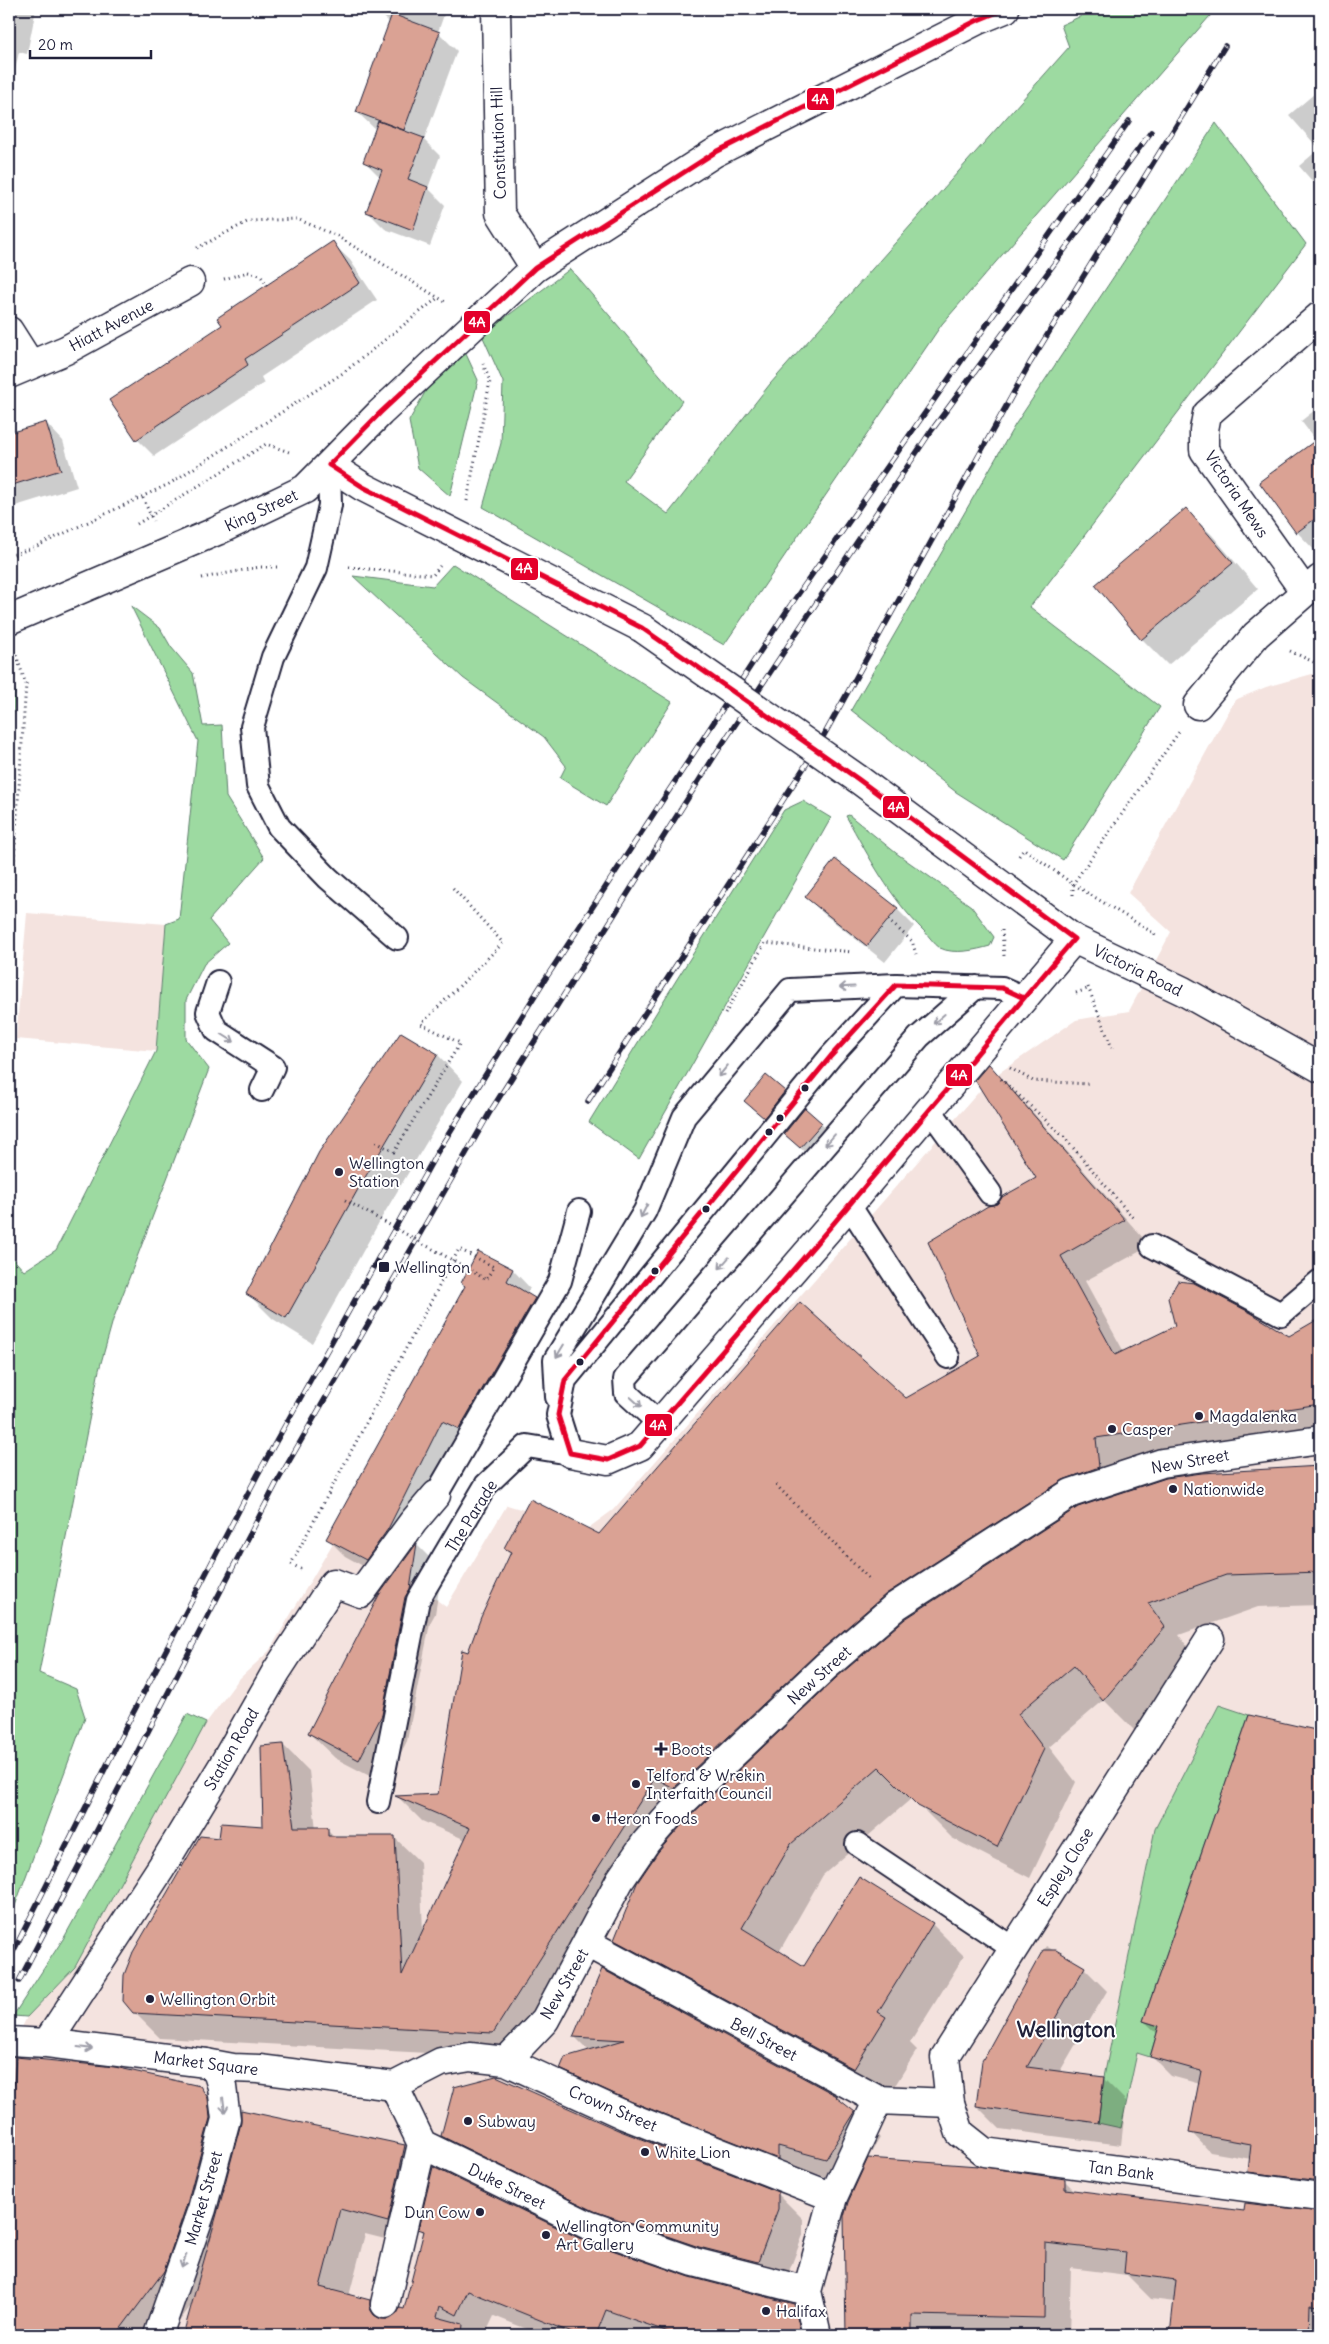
<svg xmlns="http://www.w3.org/2000/svg" width="1329" height="2344" viewBox="0 0 1329 2344" font-family="Delius,sans-serif">
<style>
.built{fill:#f4e3df}
.green{fill:#9ddaa1;stroke:#607e6e}
.shadow{fill:#0003}
.building{fill:#daa294;stroke:#22223b}
.lines{fill:none;stroke-linecap:round;stroke-linejoin:round}
.service-casing{stroke:#22223b;stroke-width:26}
.pedestrian-casing{stroke:#22223b;stroke-width:31}
.minor-casing{stroke:#22223b;stroke-width:31}
.tertiary-casing{stroke:#22223b;stroke-width:31}
.path{stroke:#22223b;stroke-width:3;stroke-dasharray:1 4;stroke-linecap:butt}
.service{stroke:#fff;stroke-width:22}
.pedestrian{stroke:#fff;stroke-width:28}
.minor{stroke:#fff;stroke-width:28}
.tertiary{stroke:#fff;stroke-width:28}
.rail-casing{stroke:#22223b;stroke-width:5.5}
.rail{stroke:#fff;stroke-width:4;stroke-dasharray:11;stroke-linecap:butt}
.tertiary-bridge-casing{stroke:#22223b;stroke-width:31;stroke-linecap:butt}
.path-bridge{stroke:#22223b;stroke-width:3;stroke-dasharray:1 4;stroke-linecap:butt}
.tertiary-bridge{stroke:#fff;stroke-width:28}
.bus-1-casing{stroke:#fff;stroke-width:9}
.bus-1{stroke:#e4002b;stroke-width:5}
.oneway{stroke:#9c9ca7}
.bus-dot{fill:#22223b;stroke:#fff;stroke-width:2}
.labels{text-anchor:middle;dominant-baseline:central;stroke-width:4;stroke-linejoin:round;paint-order:stroke}
.street-label{font-size:16px;fill:#22223b;stroke:#fff}
.poi-label{font-size:16px;fill:#22223b;stroke:#fff;text-anchor:start}
.district-label{font-size:21px;font-weight:bold;fill:#22223b;stroke:#fff}
.line-badge{stroke:#fff;stroke-width:2}
.badge-label{font-size:14px;text-anchor:middle;font-weight:bold;fill:#fff}
</style>
<rect width="100%" height="100%" fill="#fff"/>
<filter id="ink" filterUnits="userSpaceOnUse"><feTurbulence type="fractalNoise" baseFrequency=".02" numOctaves="2"/><feDisplacementMap in="SourceGraphic" scale="10" xChannelSelector="R" yChannelSelector="G"/><feConvolveMatrix kernelMatrix="1 2 1 2 8 2 1 2 1" color-interpolation-filters="sRGB"/></filter>
<g filter="url(#ink)">
<path class="built" d="M1312,674L1320,678V2335H9V2054L27,2017L75,1967L206,1723L238,1680L269,1651L333,1543L371,1563L390,1564L446,1607L507,1505L587,1529L613,1510L990,1079L1076,1020L1129,1011L1171,932L1128,893L1235,700L1266,687Z
M27,913L166,924L156,1051L16,1039Z"/>
<path class="green" d="M1097,9H1216L942,324L724,645L483,507L501,443L503,382L482,335L570,269L682,401L624,481L668,514L770,384L1069,47L1061,25Z
M1216,123L1306,244L1030,607L1160,707L1063,860L956,792L851,710L1015,425Z
M466,354L478,380L450,496L418,468L409,421L434,376Z
M453,564L672,702L606,806L560,778L566,766L544,737L463,678L353,576L433,586Z
M131,606L160,628L171,647L193,673L203,726L222,725L226,797L264,858L209,920L228,943L204,964L186,1000V1039L209,1069L113,1320L99,1370L39,1673L76,1689L85,1717L9,1922V1254L24,1271L56,1250L156,1051L166,924L179,919L198,741Z
M9,675L15,691L9,791Z
M803,801L831,818L639,1159L589,1122L677,979L784,810Z
M849,815L896,853L971,906L994,937L990,946C976,950 954,955 940,948C934,944 929,936 924,931C890,898 869,857 846,816Z
M1219,1705L1249,1715L1143,2021L1159,2026L1150,2057L1137,2053L1121,2128L1098,2123L1104,2077L1155,1829Z
M187,1714L206,1723L75,1967L27,2017L13,2016L65,1936Z"/>
<path class="shadow" d="M9,9H36L27,54L19,52L9,97Z
M376,9H446L438,32L457,51L424,140L440,156L428,188L445,205L430,246L385,229L368,212L381,178L365,162L376,130L357,112L390,23Z
M1320,89V190L1299,166L1319,149L1289,115Z
M332,243L350,260L377,300L261,377L264,383L154,456L137,439L224,325Z
M1320,406V556L1297,532L1317,442L1301,421Z
M46,423L63,441L77,487L9,508V435Z
M1186,510L1212,535L1258,589L1168,665L1142,639L1097,585Z
M807,897L897,909L914,926L885,962L824,914Z
M401,1033L438,1055L463,1081L382,1217L312,1343L273,1319L248,1294Z
M989,1066L1014,1091L1150,1246L1085,1281L1124,1352L1289,1338L1320,1320V1433L1121,1464L1124,1493L1202,1474L1320,1468V1605L1258,1607L1179,1635L1197,1660L1136,1732L1104,1700L1049,1747L1076,1782L1030,1878L952,1838L912,1798L823,1875L779,1952L804,1968L932,1924L964,1956L910,2043L917,2050L886,2100L647,1971L615,1939L697,1811L681,1803L518,2058L160,2038L134,2012L220,1839L264,1827L283,1745L309,1771L316,1829H327L336,1838L394,1837L420,1862L423,1931L466,1840L422,1821L398,1797L439,1796L469,1653L511,1554L505,1548L600,1535L906,1399L982,1356L998,1205L1037,1178Z
M766,1077L793,1101L773,1125L754,1109Z
M805,1110L830,1132L809,1156L785,1134Z
M479,1252L513,1270L530,1288L526,1294L534,1299L552,1316L383,1577L345,1556L328,1539L466,1286Z
M417,1545L442,1570L435,1614L430,1623L407,1741L385,1784L335,1758L309,1733L380,1596Z
M1312,1731L1320,1735V2198L1269,2191L1250,2171L1251,2159L1210,2152L1191,2132L1200,2084L1171,2076L1151,2056L1158,2034L1144,2021Z
M1046,1946L1084,1968L1107,1991L1059,2073L1103,2078L1126,2101L1121,2145L1000,2129L977,2106L983,2062Z
M602,1970L836,2097L880,2138L852,2184L803,2170V2183L587,2094L562,2068L589,2051L575,2037Z
M16,2084L199,2087L230,2118L238,2130V2137L404,2146L430,2171L413,2246L365,2234L349,2296L369,2301L388,2320L405,2310L425,2234L420,2229L582,2241L690,2278L793,2305L819,2331L820,2335H542L494,2316L485,2335H184L193,2303L169,2335H9V2098Z
M618,2131L777,2193L803,2219V2235L783,2287L725,2272L468,2161L442,2135Z
M1064,2180L1076,2192L1245,2212L1315,2213L1320,2219V2335H1171L1175,2302L1151,2299L1127,2275L1071,2268L1069,2335H847L845,2216Z"/>
<path class="building" d="M392,14L440,32L404,130L356,112Z
M378,121L424,138L408,179L428,187L413,230L366,212L382,170L363,162Z
M333,241L360,283L245,359L248,365L136,440L109,400L222,325L217,318Z
M46,422L61,470L9,486V433Z
M1320,437V515L1296,533L1259,482Z
M1186,508L1233,563L1141,640L1095,585Z
M835,859L898,908L867,946L805,897Z
M401,1032L438,1054L357,1191L286,1318L246,1294L319,1152Z
M989,1064L1125,1220L1061,1256L1115,1355L1175,1326L1168,1298L1178,1281L1194,1283L1251,1313L1289,1336L1320,1318V1404L1096,1438L1099,1467L1063,1480L886,1594L815,1655L674,1788L655,1778L493,2033L133,2013L123,2001L124,1975L133,1952L200,1836L219,1838L221,1823L263,1826L261,1746L283,1744L294,1827H328V1836H395L402,1975L470,1828L395,1796L438,1794L462,1650L468,1652L481,1617L511,1552L504,1548L530,1499L599,1534L800,1302L906,1398L980,1356L928,1242L988,1206L997,1204L1002,1197L1036,1178L975,1080Z
M766,1075L785,1091L764,1118L744,1101Z
M805,1108L822,1123L800,1148L784,1134Z
M478,1251L513,1269L507,1281L535,1298L459,1429L442,1421L388,1529L366,1560L326,1539L465,1286L461,1283Z
M1320,1466V1572L1226,1575L1148,1603L1165,1627L1103,1701L1074,1666L1018,1714L1044,1749L997,1847L918,1806L879,1767L791,1844L742,1928L804,1966L859,1877L933,1923L878,2012L886,2017L854,2069L614,1940L637,1883L658,1852L687,1819L836,1678L905,1619L1078,1507L1166,1478L1202,1473Z
M417,1543L410,1589L405,1597L382,1715L359,1760L308,1733L379,1595Z
M1249,1715L1320,1731V2181L1248,2172L1251,2144L1189,2133L1201,2071L1150,2057L1159,2026L1143,2021Z
M1043,1950H1056L1085,1967L1027,2067L1104,2077L1098,2123L976,2106L982,2061Z
M602,1969L837,2096L836,2097L855,2112L826,2159L778,2146V2159L630,2101L560,2069L565,2057L624,2040L573,2037Z
M16,2057L115,2067L200,2086L208,2098L210,2118L187,2204L164,2271L116,2335H9V2096L14,2084Z
M496,2076L618,2130L778,2192V2209L758,2262L699,2247L594,2211L441,2136L454,2087Z
M241,2110L405,2145L388,2222L340,2209L320,2287L370,2300V2309L374,2315L381,2319H390L397,2314L400,2308L404,2309L424,2231L418,2229L433,2167L583,2240L690,2277L794,2304L800,2329L794,2335H677L606,2310L596,2335H577L468,2291L457,2315L440,2306L437,2317L463,2324L462,2335H183L224,2189L223,2191L241,2123Z
M868,2158L978,2166L1065,2179V2189L1244,2211L1245,2203L1320,2212V2306L1310,2305L1309,2335H1170L1176,2280L1124,2273L1126,2252L1045,2243L1044,2318L912,2315V2335H846L844,2216L848,2202Z"/>
<g class="lines">
<g class="service-casing">
<path id="service" d="M329,465L330,505L316,568L273,657L252,727L258,786L279,827L328,878L397,938
M218,982L208,1012L216,1030L273,1067L262,1090
M930,1110L990,1193
M849,1205L948,1357
M1152,1246L1281,1314L1320,1281
M557,1397L555,1360L645,1211L684,1117L790,990L896,985
M660,1424L626,1393L625,1379L919,1037L976,987
M436,1495L560,1281L579,1211
M378,1802L418,1600L486,1485L527,1446L570,1453L558,1415L565,1380L831,1056L896,985L1002,988L1024,998
M857,1844L1014,1949"/>
</g>
<g class="pedestrian-casing">
<path id="pedestrian" d="M587,1943L878,2100L950,2103
M506,2061L624,2115L833,2197
M206,2063L233,2068L259,2069L394,2086L422,2144
M394,2086L441,2062L470,2057L506,2061L545,2020L620,1880L646,1842L676,1808L826,1666L896,1606L1071,1493L1162,1463L1320,1440
M422,2144L588,2225L694,2262L807,2291L817,2335
M807,2291L833,2197L878,2100
M385,2304L422,2144"/>
</g>
<g class="minor-casing">
<path id="minor" d="M496,9L500,213L535,268
M9,331L30,364
M9,374L66,350L190,282
M1305,592L1204,450V430L1207,414L1320,316
M1198,705L1256,635L1320,579
M570,1453L608,1460L640,1446L849,1205L1074,939
M1210,1639L945,2057L950,2103L960,2133L984,2152L1320,2197
M9,2041L47,2043L206,2063L217,2071L222,2087L226,2119L202,2209L158,2335
M47,2043L161,1868L222,1767L276,1672L334,1583L361,1593L413,1522L436,1495"/>
</g>
<g class="tertiary-casing">
<path id="tertiary" d="M329,465L363,487L642,628
M9,620L217,531L305,489L380,413L535,268L714,153L978,20L1005,9
M858,779L1074,939L1183,991L1320,1068"/>
</g>
<path class="path" d="M197,248L249,221L297,219L335,235L447,303
M224,279L248,272L260,275L267,285
M143,498L153,521
M467,501L490,381L483,364
M137,524L266,444L292,453
M9,556L35,547L169,484L343,373L439,297
M349,567L433,575L440,566
M202,578L260,567H280
M1290,651L1320,665
M1019,856L1024,849L1073,884L1155,934L1153,938
M1073,895V884L1179,732
M888,920L912,941L916,954
M1002,930L1004,956
M9,934L26,684L16,655
M1088,987L1112,1048
M1076,993L1090,988
M725,1014L765,943L852,952
M1010,1068L1033,1081L1089,1084
M1001,1079L1064,1137L1134,1219
M376,1142L394,1152L460,1043L421,1024L503,943L451,886
M776,1485L871,1581
M301,1569L291,1564L459,1249L494,1267L486,1280L472,1271"/>
<use href="#service" class="service"/>
<use href="#pedestrian" class="pedestrian"/>
<use href="#minor" class="minor"/>
<use href="#tertiary" class="tertiary"/>
<g class="rail-casing">
<path id="rail" d="M588,1101L818,746L1030,363L1225,46
M9,1960L132,1715L258,1474L438,1151L542,984L790,606L1129,121
M19,1981L276,1484L490,1112L717,752L929,434L1151,132"/>
</g>
<use href="#rail" class="rail"/>
<g class="tertiary-bridge-casing">
<path id="tertiary-bridge" d="M642,628L858,779"/>
</g>
<path class="path-bridge" d="M345,1200L472,1271"/>
<use href="#tertiary-bridge" class="tertiary-bridge"/>
<g class="bus-1-casing">
<path id="bus-1" d="M329,465L363,487L642,628L858,779L1074,939
M329,465L380,413L535,268L714,153L978,20L1005,9
M896,985L1002,988L1024,998L833,1224L640,1446L608,1460L570,1453L558,1415L565,1380L831,1056Z
M1024,998L1074,939"/>
</g>
<use href="#bus-1" class="bus-1"/>
</g>
<defs><path id="oneway-shaft" d="M-6 0H5M1.5-3L5.5 0L1.5 3" fill="none" stroke-width="1.6" stroke-linecap="round" stroke-linejoin="round" transform="scale(1.25)"/></defs>
<g class="oneway">
<use href="#oneway-shaft" transform="translate(847 987) rotate(177)"/>
<use href="#oneway-shaft" transform="translate(939 1019) rotate(139)"/>
<use href="#oneway-shaft" transform="translate(228 1038) rotate(32)"/>
<use href="#oneway-shaft" transform="translate(723 1071) rotate(130)"/>
<use href="#oneway-shaft" transform="translate(830 1140) rotate(131)"/>
<use href="#oneway-shaft" transform="translate(644 1211) rotate(117)"/>
<use href="#oneway-shaft" transform="translate(724 1263) rotate(131)"/>
<use href="#oneway-shaft" transform="translate(560 1351) rotate(121)"/>
<use href="#oneway-shaft" transform="translate(636 1402) rotate(42)"/>
<use href="#oneway-shaft" transform="translate(85 2048) rotate(7)"/>
<use href="#oneway-shaft" transform="translate(224 2105) rotate(83)"/>
<use href="#oneway-shaft" transform="translate(184 2261) rotate(109)"/>
</g>
</g>
<g class="bus-dot">
<circle cx="805" cy="1088" r="4.5"/>
<circle cx="780" cy="1118" r="4.5"/>
<circle cx="769" cy="1132" r="4.5"/>
<circle cx="339" cy="1172" r="5"/>
<circle cx="706" cy="1209" r="4.5"/>
<rect x="378" y="1261" width="12" height="12" rx="2.5"/>
<circle cx="655" cy="1271" r="4.5"/>
<circle cx="580" cy="1362" r="4.5"/>
<circle cx="1199" cy="1416" r="5"/>
<circle cx="1112" cy="1429" r="5"/>
<circle cx="1173" cy="1489" r="5"/>
<path d="M658.5 1741.5h5v5h5v5h-5v5h-5v-5h-5v-5h5z"/>
<circle cx="636" cy="1784" r="5"/>
<circle cx="596" cy="1818" r="5"/>
<circle cx="150" cy="1999" r="5"/>
<circle cx="468" cy="2121" r="5"/>
<circle cx="645" cy="2152" r="5"/>
<circle cx="480" cy="2212" r="5"/>
<circle cx="546" cy="2235" r="5"/>
<circle cx="766" cy="2311" r="5"/>
</g>
<g class="labels">
<g class="street-label">
<text transform="translate(498 143) rotate(-92)">Constitution Hill</text>
<text transform="translate(111 325) rotate(-28)">Hiatt Avenue</text>
<text transform="translate(1237 494) rotate(56)">Victoria Mews</text>
<text transform="translate(261 510) rotate(-25)">King Street</text>
<text transform="translate(1138 970) rotate(26)">Victoria Road</text>
<text transform="translate(1190 1461) rotate(-10)">New Street</text>
<text transform="translate(471 1516) rotate(-58)">The Parade</text>
<text transform="translate(819 1675) rotate(-42)">New Street</text>
<text transform="translate(231 1749) rotate(-60)">Station Road</text>
<text transform="translate(1065 1867) rotate(-58)">Espley Close</text>
<text transform="translate(564 1984) rotate(-60)">New Street</text>
<text transform="translate(764 2039) rotate(28)">Bell Street</text>
<text transform="translate(206 2063) rotate(7)">Market Square</text>
<text transform="translate(613 2108) rotate(23)">Crown Street</text>
<text transform="translate(1121 2170) rotate(7)">Tan Bank</text>
<text transform="translate(507 2186) rotate(26)">Duke Street</text>
<text transform="translate(203 2198) rotate(-74)">Market Street</text>
</g>
<g class="poi-label">
<text x="349" y="1163">Wellington<tspan x="349" dy="18">Station</tspan></text>
<text x="395" y="1267">Wellington</text>
<text x="1209" y="1416">Magdalenka</text>
<text x="1122" y="1429">Casper</text>
<text x="1183" y="1489">Nationwide</text>
<text x="671" y="1749">Boots</text>
<text x="646" y="1775">Telford &amp; Wrekin<tspan x="646" dy="18">Interfaith Council</tspan></text>
<text x="606" y="1818">Heron Foods</text>
<text x="160" y="1999">Wellington Orbit</text>
<text x="478" y="2121">Subway</text>
<text x="655" y="2152">White Lion</text>
<text x="470" y="2212" text-anchor="end">Dun Cow</text>
<text x="556" y="2226">Wellington Community<tspan x="556" dy="18">Art Gallery</tspan></text>
<text x="776" y="2311">Halifax</text>
</g>
<g class="district-label">
<text x="1066" y="2029">Wellington</text>
</g>
</g>
<g class="line-badge">
<rect x="806" y="87" width="29" height="24" rx="5" fill="#e4002b"/>
<rect x="463" y="310" width="28" height="24" rx="5" fill="#e4002b"/>
<rect x="510" y="557" width="29" height="24" rx="5" fill="#e4002b"/>
<rect x="882" y="795" width="28" height="24" rx="5" fill="#e4002b"/>
<rect x="945" y="1063" width="28" height="24" rx="5" fill="#e4002b"/>
<rect x="644" y="1413" width="29" height="24" rx="5" fill="#e4002b"/>
</g>
<g class="badge-label">
<text x="820" y="104">4A</text>
<text x="477" y="327">4A</text>
<text x="524" y="573">4A</text>
<text x="896" y="812">4A</text>
<text x="959" y="1080">4A</text>
<text x="658" y="1430">4A</text>
</g>
<rect width="1329" height="2344" fill="none" stroke="#fff" stroke-width="30"/>
<rect x="15" y="15" width="1299" height="2314" fill="none" stroke="#22223b" stroke-width="2" filter="url(#ink)"/>
<path d="M30 50v8h121v-8" fill="none" stroke="#22223b" stroke-width="2.5"/>
<text x="38" y="50" font-size="15" fill="#22223b" stroke="#ffffff" stroke-width="4" paint-order="stroke">20 m</text>
</svg>
